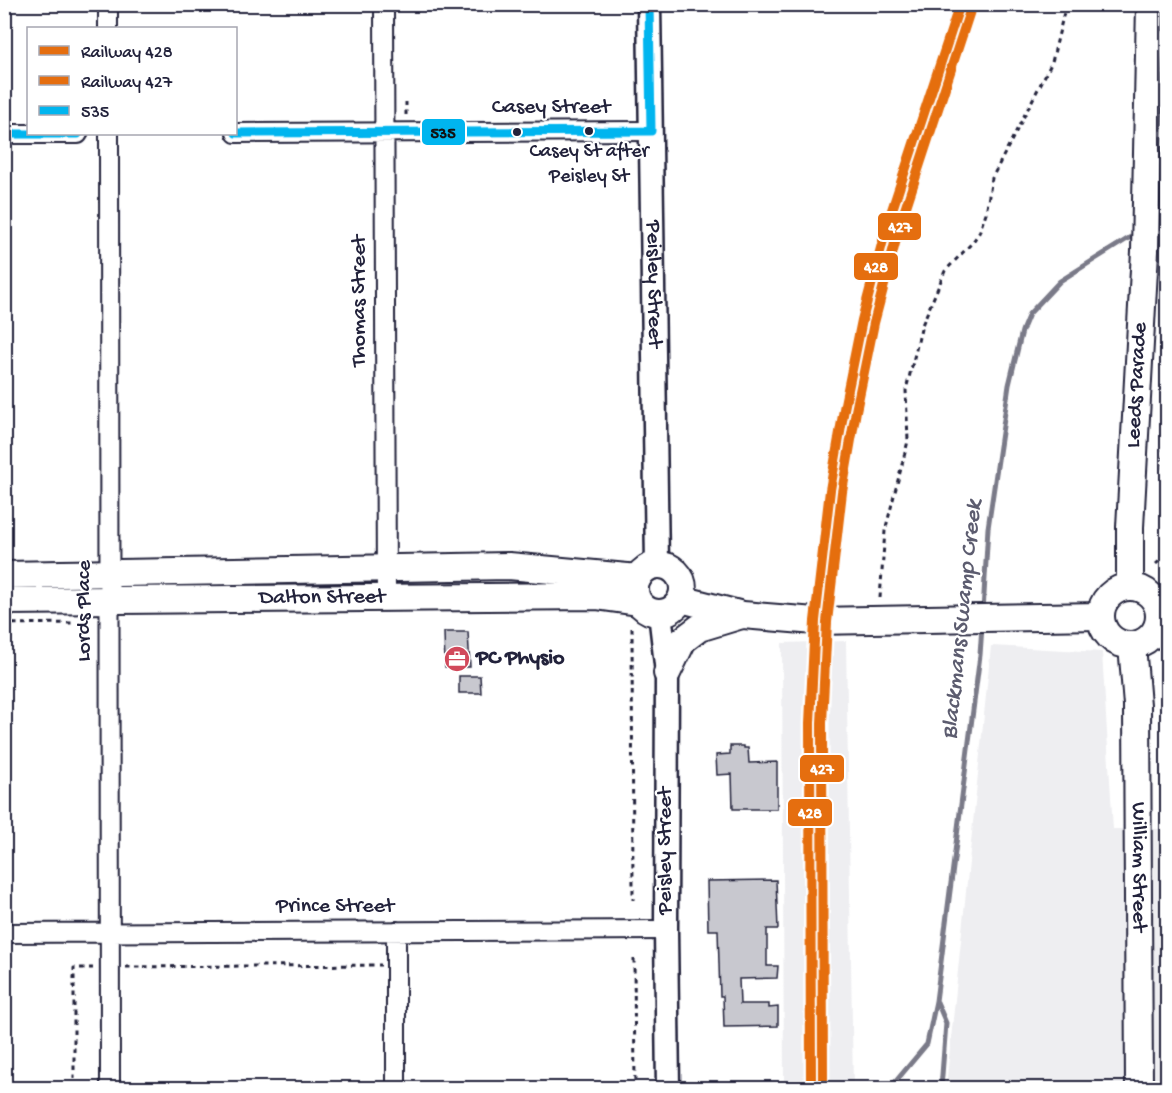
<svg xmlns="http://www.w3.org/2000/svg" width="1172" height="1093" viewBox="0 0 1172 1093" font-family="'Gochi Hand',sans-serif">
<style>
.built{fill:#eeeef1}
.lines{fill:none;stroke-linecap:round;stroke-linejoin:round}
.stream{stroke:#7a7a88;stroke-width:5}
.building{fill:#c8c8cf;stroke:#22223b;stroke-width:1.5}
.minor-casing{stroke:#22223b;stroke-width:22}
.tertiary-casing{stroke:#22223b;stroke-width:27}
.secondary-casing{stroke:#22223b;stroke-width:30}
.path{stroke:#22223b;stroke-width:3;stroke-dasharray:4.5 4.5;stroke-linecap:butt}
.minor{stroke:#fff;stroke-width:18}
.tertiary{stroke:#fff;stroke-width:22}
.secondary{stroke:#fff;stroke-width:26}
.bus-1-casing{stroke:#fff;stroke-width:14}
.bus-1{stroke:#00b5ef;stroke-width:9}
.rail-1-casing{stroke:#fff;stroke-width:15}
.rail-2-casing{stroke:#fff;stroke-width:15}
.rail-1{stroke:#e56e0f;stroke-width:10}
.rail-2{stroke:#e56e0f;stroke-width:10}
.bus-dot{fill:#22223b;stroke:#fff;stroke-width:2}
.labels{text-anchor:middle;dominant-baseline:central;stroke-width:4.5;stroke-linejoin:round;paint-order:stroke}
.bus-label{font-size:20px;fill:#22223b;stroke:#fff}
.street-label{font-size:22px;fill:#22223b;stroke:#fff}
.poi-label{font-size:22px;font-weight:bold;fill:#22223b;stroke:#fff;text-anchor:start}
.water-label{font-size:24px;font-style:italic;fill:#5c5c6f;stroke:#fff}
.line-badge{stroke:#fff;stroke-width:2}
.badge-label{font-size:16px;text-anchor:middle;font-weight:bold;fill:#fff}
.pale-badge-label{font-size:16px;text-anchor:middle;font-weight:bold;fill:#111}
</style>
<rect width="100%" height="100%" fill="#fff"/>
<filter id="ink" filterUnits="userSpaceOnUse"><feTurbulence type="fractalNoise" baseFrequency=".0167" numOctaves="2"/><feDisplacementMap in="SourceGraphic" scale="12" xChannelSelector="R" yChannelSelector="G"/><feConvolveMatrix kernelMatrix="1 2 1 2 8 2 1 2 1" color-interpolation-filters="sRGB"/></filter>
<g filter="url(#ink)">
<path class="built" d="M846,641L853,1088H784L782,643Z
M991,646L1102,652L1113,829H1167V1088H946Z"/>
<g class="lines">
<path class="stream" d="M1153,223L1168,214
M983,611L988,528L1009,385L1022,331L1029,314L1060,281L1137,233
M937,1002L946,1023L941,1088
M888,1088L891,1087L927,1044L936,1001L980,655L982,626"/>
</g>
<path class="building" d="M444,632H468L470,667H445Z
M459,676H480L481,693H459Z
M730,746H744V748H748L749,763L777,762V809H733L732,774L717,775L716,755L730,754Z
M776,880L778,929H767V966H778L777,978L739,979L740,1004H769V1008L778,1007V1026L724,1027L723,996H720L718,930H708L707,881Z"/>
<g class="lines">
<g class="minor-casing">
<path id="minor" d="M108,4V28
M384,4L386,598
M236,133L651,131
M4,134H78
M109,134L110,1088
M396,931V1088
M4,933L666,930"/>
</g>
<g class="tertiary-casing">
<g id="tertiary">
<path id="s1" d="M649,4L657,565"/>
<path d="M660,613L667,673L666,930L668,1088"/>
</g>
</g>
<g class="secondary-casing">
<g id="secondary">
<circle cx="659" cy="589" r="24"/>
<path d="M4,575L509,566L638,578"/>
<path id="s2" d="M1130,586V527L1145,251L1150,4"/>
<circle cx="1130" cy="616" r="29"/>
<path d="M681,599L743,615L815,621L1101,616"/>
<path id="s3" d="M4,601L596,596L638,602"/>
<path id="s4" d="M1132,645L1137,705L1139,1088"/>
<path d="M667,673L683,640L699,628L742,615"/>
</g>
</g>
<path class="path" d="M406,115V102
M1156,564L1165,556L1163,416L1168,397
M880,598L885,531L908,441L906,390L922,325L945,271L972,243L979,233L986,213L992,178L1052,62L1066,4
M4,624L73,623
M632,628L633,900
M634,959L635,1088
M126,967L381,965
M74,1088V968H93"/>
<use href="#minor" class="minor"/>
<use href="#tertiary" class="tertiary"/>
<use href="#secondary" class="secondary"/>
<g class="bus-1-casing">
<path id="bus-1" d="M649,4L651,131
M236,133L651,131
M4,134H78"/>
</g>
<use href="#bus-1" class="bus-1"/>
<g class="rail-1-casing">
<path id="rail-1" d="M811,1088L810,723L815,621L830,490L844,409L862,320L887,225L960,4"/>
</g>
<g class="rail-2-casing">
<path id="rail-2" d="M823,1088L822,723L827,622L842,492L856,411L874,323L899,228L971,8"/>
</g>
<use href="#rail-1" class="rail-1"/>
<use href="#rail-2" class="rail-2"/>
</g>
</g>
<defs>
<g id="office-disc" transform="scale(1.35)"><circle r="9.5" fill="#d1495b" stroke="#fff"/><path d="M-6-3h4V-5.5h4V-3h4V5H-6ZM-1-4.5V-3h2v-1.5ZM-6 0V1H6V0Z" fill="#fff"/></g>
</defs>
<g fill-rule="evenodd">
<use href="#office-disc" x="457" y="659"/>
</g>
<g class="bus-dot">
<circle cx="589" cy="131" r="5"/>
<circle cx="517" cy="132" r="5"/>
</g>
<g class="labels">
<g class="bus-label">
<text x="589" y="152">Casey St after<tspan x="589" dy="25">Peisley St</tspan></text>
</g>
<g class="street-label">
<text x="551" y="108">Casey Street</text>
<text stroke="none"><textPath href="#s1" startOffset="280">Peisley Street</textPath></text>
<text transform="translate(360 301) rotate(-90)">Thomas Street</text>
<text stroke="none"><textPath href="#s2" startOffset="201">Leeds Parade</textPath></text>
<text stroke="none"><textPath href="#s3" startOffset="318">Dalton Street</textPath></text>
<text transform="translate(85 611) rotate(-90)">Lords Place</text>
<text transform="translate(666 851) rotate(-90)">Peisley Street</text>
<text stroke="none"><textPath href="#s4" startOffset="222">William Street</textPath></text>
<text x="335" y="907">Prince Street</text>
</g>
<g class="poi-label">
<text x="476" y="659">PC Physio</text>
</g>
<g class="water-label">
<text transform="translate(963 620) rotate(-84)">Blackmans Swamp Creek</text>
</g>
</g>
<g class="line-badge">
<rect x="421" y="118" width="45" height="28" rx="6" fill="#00b5ef"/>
<rect x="877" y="212" width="45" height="29" rx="6" fill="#e56e0f"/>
<rect x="853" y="252" width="46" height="29" rx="6" fill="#e56e0f"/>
<rect x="799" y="754" width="46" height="29" rx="6" fill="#e56e0f"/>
<rect x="787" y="798" width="46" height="29" rx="6" fill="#e56e0f"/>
</g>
<g class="badge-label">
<text x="900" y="232">427</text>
<text x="876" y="272">428</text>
<text x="822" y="774">427</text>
<text x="810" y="818">428</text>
</g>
<g class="pale-badge-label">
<text x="443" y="138">535</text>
</g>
<rect width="1172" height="1093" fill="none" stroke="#fff" stroke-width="24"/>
<rect x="12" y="12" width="1148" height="1069" fill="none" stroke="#22223b" stroke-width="2" filter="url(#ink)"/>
<rect x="27" y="27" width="210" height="108" fill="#ffffff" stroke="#a7a7b1" stroke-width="1.5"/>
<rect x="39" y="46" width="30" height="9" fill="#e56e0f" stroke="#a7a7b1" stroke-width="1.5"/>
<text x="81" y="57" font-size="18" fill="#22223b">Railway 428</text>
<rect x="39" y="76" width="30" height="9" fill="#e56e0f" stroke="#a7a7b1" stroke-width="1.5"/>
<text x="81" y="87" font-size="18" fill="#22223b">Railway 427</text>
<rect x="39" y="106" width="30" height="9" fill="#00b5ef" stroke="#a7a7b1" stroke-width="1.5"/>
<text x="81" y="117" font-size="18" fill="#22223b">535</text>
</svg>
